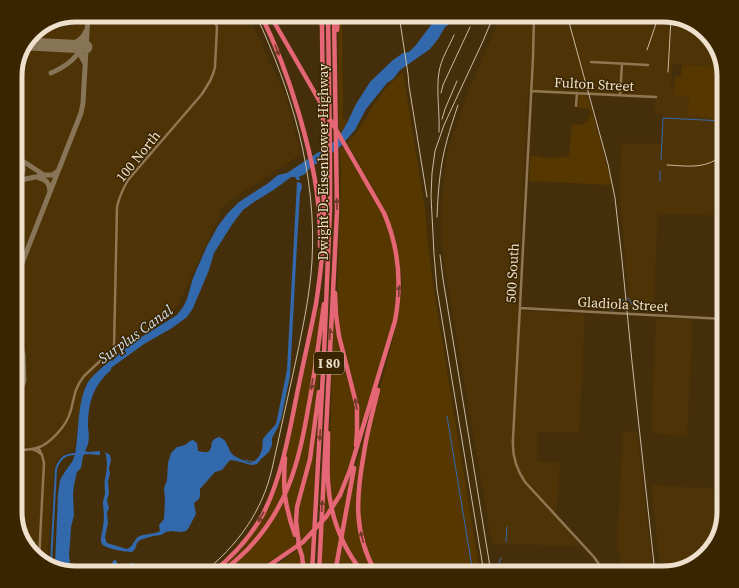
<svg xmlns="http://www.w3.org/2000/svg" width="739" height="588" viewBox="0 0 739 588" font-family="'Source Serif 4',serif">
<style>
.built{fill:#4d3305}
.green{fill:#563700}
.water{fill:#3269ad}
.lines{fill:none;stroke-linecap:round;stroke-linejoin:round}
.stream{stroke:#3269ad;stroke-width:1}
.canal{stroke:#3269ad;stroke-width:2}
.taxiway{stroke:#887457;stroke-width:5}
.runway{stroke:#887457;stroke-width:13}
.minor{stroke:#907653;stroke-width:2.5}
.highway{stroke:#e56675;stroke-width:4.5}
.tram{stroke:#cabaa3;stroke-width:1}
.rail{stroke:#cabaa3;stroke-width:1}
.oneway{fill:#763c2a}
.labels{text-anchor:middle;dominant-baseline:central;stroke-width:3;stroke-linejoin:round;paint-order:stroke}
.shield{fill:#3a2501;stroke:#b8a890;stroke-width:1}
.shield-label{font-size:13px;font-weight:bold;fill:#eee0cd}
.street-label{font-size:14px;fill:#eee0cd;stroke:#3a2501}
.water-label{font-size:15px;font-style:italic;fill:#ceddf0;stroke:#3a2501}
.rim{fill:none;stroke:#eee0cd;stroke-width:5}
</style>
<rect width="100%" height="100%" fill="#452f0b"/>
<path class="built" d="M76,15H248L286,97L301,154L224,205L178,306L108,359L85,384L74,449L61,456L56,461L54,468L47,562L36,558L15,515V72L36,30Z
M501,15H663L703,30L718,49L722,67L672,64L671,86L690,87L724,116V216L658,213L653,311L630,309L619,189L622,143L661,144L663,114H654L655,99L528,93L517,310L585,314L579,433L538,432L537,461L560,463L556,515L581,546L492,544L443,255L441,224L443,185L448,149L469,89L491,40Z
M656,318L693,319L687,436L651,433Z
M623,431L637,432L653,573H619L620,551H617Z
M724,483V512L709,552L690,567L661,573L651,485L723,489Z"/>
<path class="green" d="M339,15H342L343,118L347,121L341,133L339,130L338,27Z
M682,65L722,67L724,76V118L688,116L689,96L674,95L675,76L681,77Z
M403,72L425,209L429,254L435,297L480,573H378L367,550L359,515L362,468L376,404L398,319L402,286L401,273L399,257L395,238L389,220L381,203L361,169L359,162L347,144L362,125L371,109L386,88Z
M585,94V97H588L612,185L529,181L530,156H537L545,158L569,157L572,124L581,125L589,120L587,118L591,115L590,109L586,108H579L578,107L579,95Z
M344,146L357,172L361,175L383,214L392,239L398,270L395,314L358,442L359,421L338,321L337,293L340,212L341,170L340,149Z
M318,307H322L317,347L303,430L288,486L291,488L297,469L319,346H321L318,386L311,447L304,479L295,531L286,496V459L290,436Z
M334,312L340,352L354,401L355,411V439L353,456L348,472L333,506L329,470Z
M376,393L366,435L358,522L375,573H364L357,564L343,538L350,493L356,465Z
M317,422L310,569H305L301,547L297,515Z
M282,467L284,495L271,519L244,552L219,573H215L254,530Z
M326,469L340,538L334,573H321Z
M350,477L341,533L333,511L344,492Z
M284,500L291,527L297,545L276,559L268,562V565L256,573H223L241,558Z
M342,542L361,573H338Z
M298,549L303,573H262L281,562Z"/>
<path class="water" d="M445,15H467L451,23L445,27L438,39L430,49L400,70L393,79L387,83L366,109L355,130L340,147L310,168L305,174L299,177L300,180H297L295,177H291L275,189L254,202L243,210L233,223L214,253L209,270L193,308L187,317L172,328L144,344L111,368V370C93,386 88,403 88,427C89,436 90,442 85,451L88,452L100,451V455L85,454L83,456L81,468L77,472L74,485L73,494L74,515L71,527L70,543L69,555L70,563L73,567L80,573H76L55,565L58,494L60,480L66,470L72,462L75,455C79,433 77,404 87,384C91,376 104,366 111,360L112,361L120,353L140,338L177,315L183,307L187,299L193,278L207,246L218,226L228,213L239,202L267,184L278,175L287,173L317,153L325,149L339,137L347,123L356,104L370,82L393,60L403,53L409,52L416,45L431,25L435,21Z
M297,182L301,183L302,187L300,194L297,244L290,376L281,419L278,427L272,438V445L269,452L261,459L257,464L251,465L237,461L231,460L229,461L222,470L215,472L200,489V496L199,499L194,503L196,514L188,529L186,531L181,532L171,531L166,532L161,535L153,536L140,540L137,543L135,549L132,552C127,552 105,549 102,544C99,539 103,532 103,526C105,518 103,509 103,501C104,498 105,495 105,492C105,488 104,484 105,479C107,470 108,461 105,452L110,455L111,460L109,469L110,474L108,481L109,493L107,501L109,508L107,513L108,523L105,537L106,541L107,543L127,549C133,547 133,541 138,537C144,533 154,535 160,531L159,525L164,519L165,499L164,488L167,480L168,463L171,453L177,447L185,445L190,441L193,440L197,443L198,451L203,452H208C215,446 207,441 219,437C228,440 227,448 232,454C236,458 245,461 250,463C257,461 260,456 262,449C263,445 262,442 263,439C266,434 272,429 276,424L287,370Z
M114,560L117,561V565L122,570L127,569L130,564L131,563H134L139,568L148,573H111L112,563Z"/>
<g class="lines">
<path class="stream" d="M661,160L663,118L724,121
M660,181V171
M627,298L629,299L635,310
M612,311L624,299
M447,416L473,573
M245,460L253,462
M506,542L507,527
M496,570L501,558"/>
<path class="canal" d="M51,563L56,469C60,458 65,454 76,454"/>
<path class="taxiway" d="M83,15L85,18L87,23
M59,45C71,45 81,43 86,31
M66,46C76,48 81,53 84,62
M51,73C67,66 79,57 85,40
M15,156L44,175H52L58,171
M39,178C46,179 50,184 50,192
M16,180C24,175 25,167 20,160
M15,181L46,175
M15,281L81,113L83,103L88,15
M15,392L21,388L24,381L23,355L15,326"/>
<path class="runway" d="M29,44L86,47"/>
<path class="minor" d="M534,15L533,58L513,439C512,455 516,469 525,482L594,557L605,573
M591,62L648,65
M531,91L656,97
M620,95L622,64
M576,106L577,93
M520,308L724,319
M38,447L42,455L44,463L39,559
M32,449L37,451L41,454
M15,450C22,450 30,450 37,448C50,444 66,426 70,413C75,398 73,390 84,376L114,348L117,207C119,197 123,189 128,180L202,94L210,81L213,74L215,67L217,27L213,15"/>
<path class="highway" d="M261,15C277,47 289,80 299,114C312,159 321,198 320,246
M321,15L322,28
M337,30L338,15
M325,69L326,98
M335,293L336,315L339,336L357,407V432L356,445
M328,433C328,449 327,466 328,482C330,515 342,547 363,573
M285,458C284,473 283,488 286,502C288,513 291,524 295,535
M298,544L302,556L304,573
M299,545L296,521L297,507L310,459L319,392
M212,573C232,557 249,539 262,516C281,480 289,434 297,394C303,364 310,334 316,304C320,278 323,252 324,226L322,25
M220,573C230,566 239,558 248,549C287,508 299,463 308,409C315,374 319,339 324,304
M258,573L303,542L326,517L340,495L350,470L395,321C402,284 399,248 384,213L270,15
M312,573L324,354L330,209V158L328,15
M319,573L337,211L334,15
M335,573L354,468
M376,573C353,533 356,497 364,453C367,432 373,411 378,390"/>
<path class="tram" d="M203,573C237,546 262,512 272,469C280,433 288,396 296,360C303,327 310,294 312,261C317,175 292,92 256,15"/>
<path class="rail" d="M399,15L408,74L409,86L427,197
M567,15L608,164L615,198L622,260L632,362L655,573
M647,50L659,15
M668,72L671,18
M441,93L443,85L470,27
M442,119L445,109L457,81
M439,132C440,112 436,91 439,72C441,59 449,47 454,35
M667,165C688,166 708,170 724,153
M437,217C438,191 440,165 447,140C450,129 454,117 458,105
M440,255L443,279L491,573
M484,573L437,289L434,254L431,196L432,173L435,151L444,125L483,41L494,15"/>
</g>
<defs><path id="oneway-solid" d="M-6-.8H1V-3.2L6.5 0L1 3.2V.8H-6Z"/></defs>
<g class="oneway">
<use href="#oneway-solid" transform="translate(277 50) rotate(68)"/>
<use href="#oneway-solid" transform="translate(337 204) rotate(-91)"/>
<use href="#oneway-solid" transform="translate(399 291) rotate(-87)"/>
<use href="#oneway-solid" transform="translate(330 334) rotate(-87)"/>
<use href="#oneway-solid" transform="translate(312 384) rotate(98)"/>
<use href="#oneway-solid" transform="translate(356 404) rotate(-99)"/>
<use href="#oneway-solid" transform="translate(320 435) rotate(93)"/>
<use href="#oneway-solid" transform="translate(322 506) rotate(-87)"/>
<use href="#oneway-solid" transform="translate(261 517) rotate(119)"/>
<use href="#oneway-solid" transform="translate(362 537) rotate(-104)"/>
</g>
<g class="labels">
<rect class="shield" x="314" y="352" width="30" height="22" rx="3"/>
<g class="shield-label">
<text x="329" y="363">I 80</text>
</g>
<g class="street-label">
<text transform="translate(594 84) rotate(3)">Fulton Street</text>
<text transform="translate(138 156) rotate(-51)">100 North</text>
<text transform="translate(323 162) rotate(-90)">Dwight D. Eisenhower Highway</text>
<text transform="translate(512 273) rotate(-87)">500 South</text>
<text transform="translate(623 304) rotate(3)">Gladiola Street</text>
</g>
<g class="water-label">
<text transform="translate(135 334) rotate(-36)">Surplus Canal</text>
</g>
</g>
<path d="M0 0H739V588H0ZM76 22H663A54 54 0 0 1 717 76V512A54 54 0 0 1 663 566H76A54 54 0 0 1 22 512V76A54 54 0 0 1 76 22Z" fill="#3a2501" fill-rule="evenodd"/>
<path class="rim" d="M76 22H663A54 54 0 0 1 717 76V512A54 54 0 0 1 663 566H76A54 54 0 0 1 22 512V76A54 54 0 0 1 76 22Z"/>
</svg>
